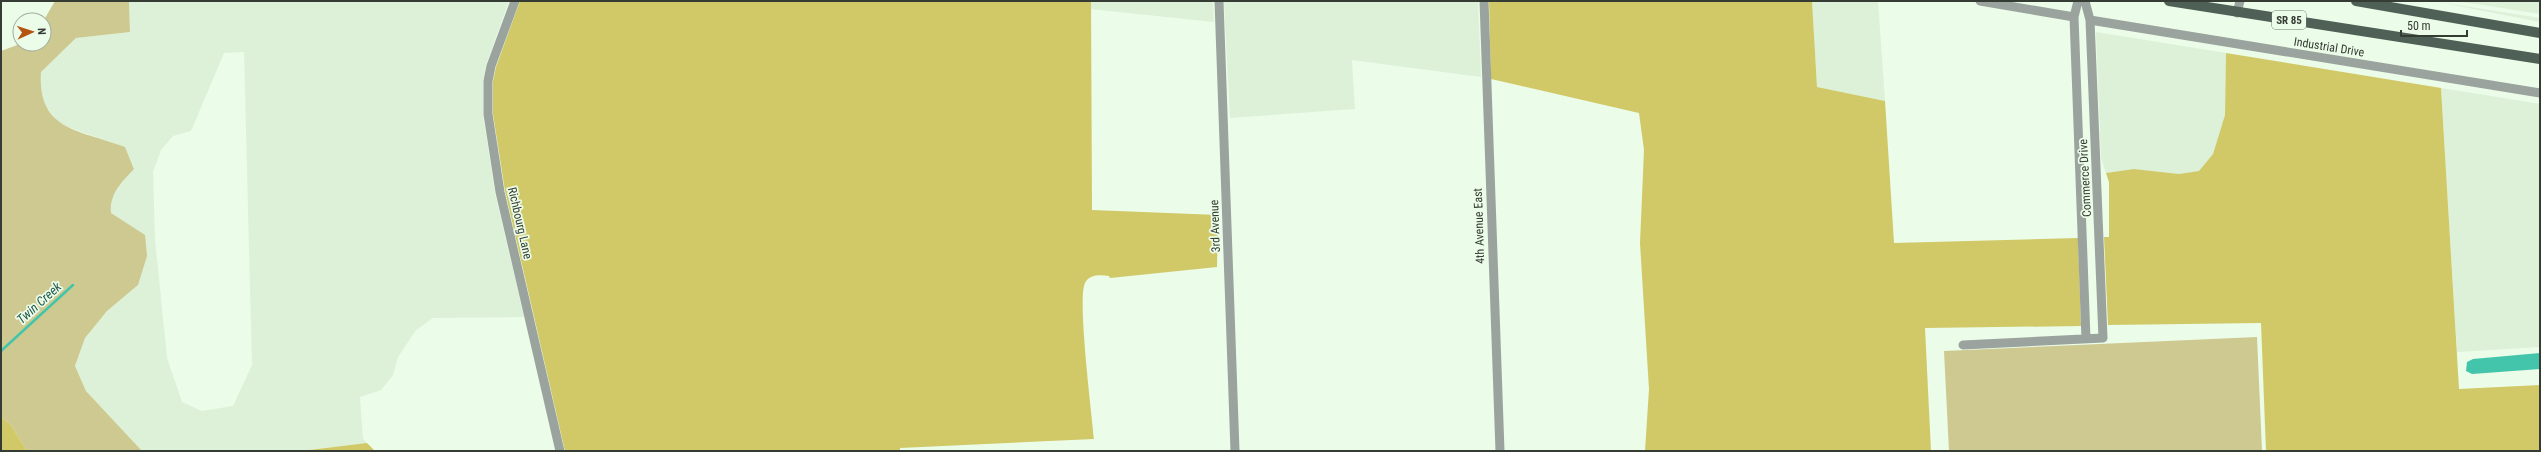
<svg xmlns="http://www.w3.org/2000/svg" width="2541" height="452" viewBox="0 0 2541 452" font-family="'Roboto Condensed',sans-serif">
<style>
.built{fill:#dcf1d7;fill-rule:evenodd}
.green{fill:#cec990}
.forest{fill:#d1c868}
.water{fill:#43c5ab}
.lines{fill:none;stroke-linecap:round;stroke-linejoin:round}
.stream{stroke:#43c5ab;stroke-width:2.5}
.minor{stroke:#9aa39d;stroke-width:9}
.major{stroke:#4f6056;stroke-width:10}
.labels{text-anchor:middle;dominant-baseline:central;stroke-width:3.5;stroke-linejoin:round;paint-order:stroke}
.shield{fill:#ebfce8;stroke:#6c766a;stroke-width:1}
.shield-label{font-size:11px;font-weight:bold;fill:#353c34}
.street-label{font-size:12px;fill:#353c34;stroke:#ebfce8}
.water-label{font-size:13px;font-style:italic;fill:#265b4f;stroke:#ebfce8}
</style>
<rect width="100%" height="100%" fill="#ebfce8"/>
<path class="built" d="M129,1H509L486,65L483,80V115L495,193L524,317L433,318L416,330L398,357L393,375L381,390L360,397L363,439L367,443L301,451H142L86,391L75,366L85,338L107,311L138,285L124,224L111,213L110,201L120,185L134,168L125,147L59,124L44,104L40,85L41,72L76,38L130,32ZM244,52L252,365L233,406L202,411L182,402L167,358L155,239L153,172L161,150L173,136L191,131L224,53Z
M1091,1H1213L1214,22L1090,9Z
M1224,1H1478L1481,77L1352,60L1355,109L1230,118Z
M1812,1H1878L1885,101L1817,87Z
M2457,1H2540V14Z
M2438,2L2540,18V22Z
M2096,32L2226,53L2225,115L2213,154L2199,171L2179,174L2134,169L2106,173L2101,158Z
M2441,88L2540,104V347L2457,352Z"/>
<path class="green" d="M55,1H129L130,32L76,38L41,72C37,132 82,130 125,147L134,169C122,182 109,194 111,213L145,235L147,256L138,285L107,311L85,338L75,366L86,391L142,451H27L11,425L1,417V51L20,44H44V20Z
M2257,337L2262,451H1949L1944,351Z"/>
<path class="forest" d="M520,1H1091L1092,210L1218,215L1217,267L1110,278L1109,276C1100,275 1090,274 1085,283C1077,298 1092,415 1094,439L900,448V451H565L505,191L493,114V81L496,67Z
M1489,1H1812L1817,87L1885,101L1894,243L2078,238L2081,326L1925,328L1931,451H1645L1649,389L1640,243L1644,150L1639,113L1491,79Z
M2226,53L2441,88L2459,389L2540,385V451H2266L2261,323L2108,325L2104,237H2109V182L2106,173L2134,169L2179,174L2199,171L2213,154L2225,115Z
M1,417L11,425L27,451H1Z
M367,443L375,451H301Z"/>
<path class="water" d="M2540,353V369L2472,374L2466,371L2467,362L2473,359Z"/>
<g class="lines">
<path class="stream" d="M1,351L73,285"/>
<path class="minor" d="M515,1L491,66L488,81V114L500,192L560,451
M1219,1L1235,451
M1484,1L1500,451
M1980,1L2074,17
M2078,1L2074,17L2086,339
M2237,13L2240,1
M2090,20L2540,93
M1963,345L2103,338L2090,20L2085,1"/>
<path class="major" d="M2169,1L2540,59
M2356,1L2540,33"/>
</g>
<g class="labels">
<rect class="shield" x="2272" y="11" width="34" height="18" rx="3"/>
<g class="shield-label">
<text x="2289" y="20">SR 85</text>
</g>
<g class="street-label">
<text transform="translate(2329 47) rotate(9)">Industrial Drive</text>
<text transform="translate(2085 178) rotate(-93)">Commerce Drive</text>
<text transform="translate(520 223) rotate(77)">Richbourg Lane</text>
<text transform="translate(1215 226) rotate(-92)">3rd Avenue</text>
<text transform="translate(1479 226) rotate(-92)">4th Avenue East</text>
</g>
<g class="water-label">
<text transform="translate(39 303) rotate(-42)">Twin Creek</text>
</g>
</g>
<rect width="2541" height="452" fill="none" stroke="#353c34" stroke-width="4"/>
<g transform="translate(32 32) rotate(87)"><circle r="19" fill="#ebfce8" stroke="#a2afa0"/>
<path d="M0-3L7 15L0 10L-7 15Z" fill="#b55512"/>
<text y="-6" font-size="11" font-weight="bold" text-anchor="middle" fill="#353c34">N</text>
</g>
<path d="M2401 30v6h66v-6" fill="none" stroke="#353c34" stroke-width="2"/>
<text x="2407" y="30" font-size="12" fill="#353c34" stroke="#ebfce8" stroke-width="3" paint-order="stroke">50 m</text>
</svg>
